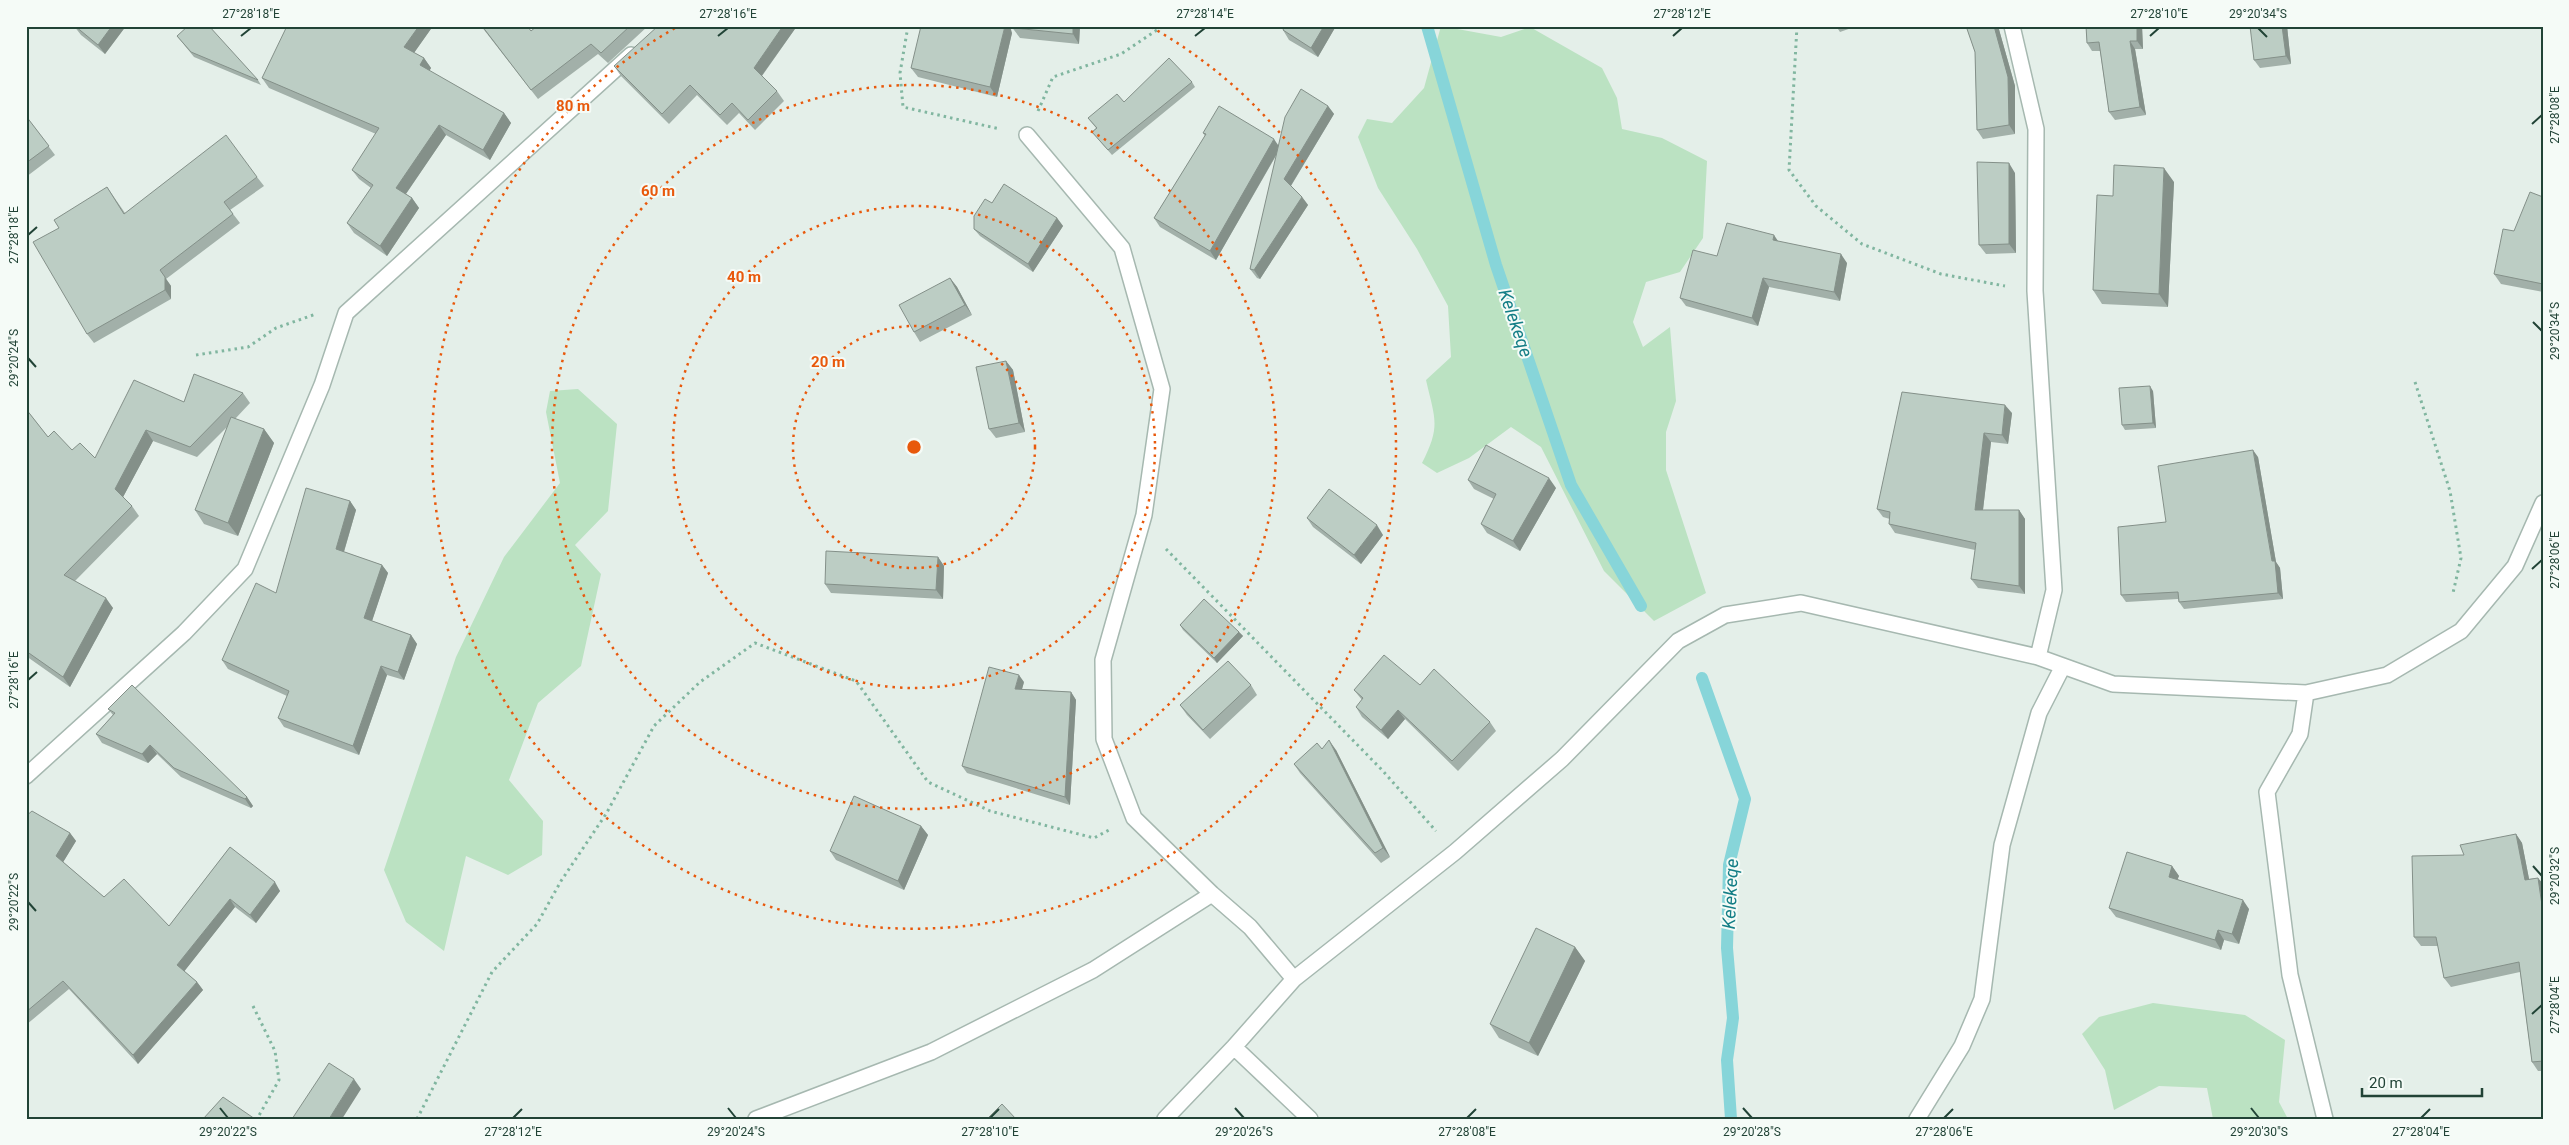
<svg xmlns="http://www.w3.org/2000/svg" width="2569" height="1145" viewBox="0 0 2569 1145" font-family="Roboto,sans-serif">
<style>
.green{fill:#bbe2c2}
.lines{fill:none;stroke-linecap:round;stroke-linejoin:round}
.stream{stroke:#87d5d9;stroke-width:12}
.minor-casing{stroke:#a6b8b0;stroke-width:18}
.path{stroke:#81b6a0;stroke-width:3;stroke-dasharray:2.5 4;stroke-linecap:butt}
.minor{stroke:#fff;stroke-width:15}
.wall{fill:#a2b0a9}
.shaded-wall{fill:#849089}
.building{fill:#bccdc4;stroke:#849089}
.ticks{fill:none;stroke:#214336;stroke-width:2}
.ring{fill:none;stroke:#e8590c;stroke-width:2.5;stroke-dasharray:2.5 5}
.labels{text-anchor:middle;dominant-baseline:central;stroke-width:4;stroke-linejoin:round;paint-order:stroke}
.water-label{font-size:18px;font-style:italic;fill:#147e86;stroke:#f5fbf7}
.centre{fill:#e8590c;stroke:#f5fbf7;stroke-width:2.5}
.ring-label{font-size:15px;text-anchor:middle;font-weight:bold;fill:#e8590c;stroke:#f5fbf7;stroke-width:4;stroke-linejoin:round;paint-order:stroke}
.neatline{fill:none;stroke:#214336;stroke-width:2}
.ticks-label{font-size:12px;text-anchor:middle;fill:#214336}
</style>
<rect width="100%" height="100%" fill="#e4efe9"/>
<path class="green" d="M1441,26L1501,37L1530,27L1602,68L1617,98L1622,129L1662,138L1707,161L1703,238L1680,272L1646,282L1633,322L1643,347L1670,327L1676,401L1666,432V470L1706,593L1654,621L1604,571L1541,447L1511,427L1469,458L1437,473L1422,463C1441,426 1435,419 1426,380L1451,357L1448,306L1417,249L1378,188L1358,137L1367,119L1392,123L1424,88Z
M578,389L617,424L608,511L575,545L601,574L581,666L538,703L509,780L543,821L542,855L508,875L466,856L444,951L406,922L384,870L456,657L504,557L560,483L546,412L550,391Z
M2153,1003L2245,1015L2285,1040L2279,1102L2288,1119H2213L2207,1088L2159,1086L2114,1110L2105,1070L2082,1034L2099,1017Z"/>
<g class="lines">
<path class="stream" d="M1427,26L1496,265L1571,485L1641,606
M1702,678L1745,799L1729,865L1727,948L1733,1018L1727,1060L1731,1119"/>
<g class="minor-casing">
<path id="minor" d="M2012,26L2036,129L2035,291L2054,590L2038,657
M1027,135L1122,248L1162,389L1144,515L1103,660L1104,739L1134,818L1212,894L1250,927L1294,979
M2306,693L2300,734L2267,792L2290,975L2325,1119
M26,776L184,633L245,569L322,385L346,313L631,55
M1234,1047L1310,1119
M756,1119L931,1052L1093,970L1212,894
M1165,1119L1234,1047L1294,979L1455,852L1562,759L1678,641L1725,615L1801,603L2038,657L2113,684L2306,693L2387,675L2461,631L2515,566L2543,503
M1917,1119L1962,1046L1982,999L2002,845L2039,713L2063,666"/>
</g>
<path class="path" d="M908,26L900,73L903,107L1000,129
M1797,26L1789,170L1816,206L1862,244L1941,274L2005,286
M1038,111L1053,77L1121,54L1163,26
M196,355L248,347L276,328L316,314
M2415,382L2450,491L2461,558L2453,593
M1166,549L1382,770L1436,831
M253,1006L275,1051L279,1080L257,1119
M417,1119L492,972L537,924L561,881L606,814L654,726L700,682L755,643L856,681L928,782L990,811L1094,838L1109,830"/>
<use href="#minor" class="minor"/>
</g>
<path class="wall" d="M74,26H126L105,54L81,35Z
M433,26L414,53L424,58L431,68L429,71L504,113L511,123L490,160L446,135L406,194L412,198L419,208L387,256L354,233L347,223L371,188L359,179L352,170L376,134L269,88L262,78L367,27Z
M481,26H527L531,31L537,26H648L608,63L598,54L538,99Z
M797,26L762,76L777,91L784,101L755,130L739,113L727,125L697,95L669,124L621,76L614,66Z
M1011,26H1080L1079,44L1020,38Z
M1285,26H1336L1318,57L1289,40L1283,30Z
M1836,26H1857L1840,32Z
M1966,26H1998L2015,86V134L1983,139L1977,130L1975,52Z
M2086,26H2142L2143,49H2135L2146,115L2115,120L2109,112L2100,51H2092L2087,43Z
M2287,26L2291,64L2260,68L2254,60Z
M1012,33L997,97L918,77L911,68Z
M177,36L258,80L261,85L194,57Z
M1192,82L1195,87L1112,155L1092,132L1096,128L1088,118L1124,102Z
M1328,106L1334,114L1291,186L1302,197L1308,205L1260,279L1257,278L1250,269L1277,154L1216,260L1160,227L1154,218L1205,136L1203,133L1279,145Z
M26,116L55,155L26,177Z
M2015,173L2016,253L1986,254L1979,245Z
M257,177L264,186L230,210L240,223L166,279L171,286V299L94,343L87,334L59,228L107,187L125,213Z
M2174,182L2168,307L2102,304L2093,290L2113,196Z
M2543,197V292L2501,284L2494,274L2514,231Z
M1057,218L1063,226L1033,272L980,236L974,229Z
M1779,242L1847,263L1840,301L1769,287L1758,326L1686,306L1680,298L1717,256Z
M950,278L957,287L972,315L920,342L914,332Z
M1006,361L1013,370L1025,432L996,438L989,429Z
M2153,391L2156,428L2125,430L2122,425Z
M243,393L250,403L235,419L264,429L274,443L238,536L204,524L195,510L227,427L197,457L153,441L123,497L132,506L139,516L75,581L113,608L70,687L26,656V409L48,437L72,450L95,458L184,402Z
M2012,413L2008,444L1991,442L1983,510H2019L2025,519V594L1978,588L1971,579L1975,550L1895,533L1889,524L1890,519L1883,517L1877,509Z
M2258,457L2276,562L2280,568L2283,599L2184,609L2179,602L2178,599L2126,602L2121,595L2166,522Z
M1468,480L1556,488L1520,551L1487,533L1481,524L1494,499L1474,489Z
M350,501L356,510L344,552L382,565L388,573L372,621L411,635L417,644L404,680L387,675L359,755L284,727L278,718L287,696L228,669L222,660Z
M1307,518L1383,535L1361,564L1313,527Z
M938,557L944,566L943,599L831,593L825,584Z
M1180,625L1239,632L1243,636L1217,663L1183,630Z
M1024,682L1022,689L1071,692L1076,700L1070,805L967,773L962,766Z
M1251,685L1257,695L1210,739L1187,715L1180,705Z
M1420,685L1490,722L1496,731L1458,771L1405,719L1388,739L1362,717L1356,707L1362,700L1354,690Z
M108,709L247,797L253,806L251,808L181,777L157,754L148,763L102,743L96,734L113,715Z
M1322,749L1336,750L1390,857L1381,863L1300,773L1294,764Z
M26,816L70,833L76,841L63,862L104,897L169,926L230,847L280,891L256,923L235,907L184,971L197,982L203,990L138,1064L69,989L26,1025Z
M921,826L928,835L904,890L836,860L830,851Z
M2516,834L2522,843L2529,879L2538,878L2543,884V1071H2538L2532,1062L2520,972L2451,987L2444,978L2438,946H2421L2414,937L2464,855Z
M2172,866L2179,876L2177,879L2249,909L2239,944L2224,940L2221,950L2116,917L2109,908Z
M1575,947L1585,961L1538,1056L1499,1038L1490,1024Z"/>
<path class="shaded-wall" d="M112,26H126L105,54L98,45Z
M419,26H433L411,57L404,47Z
M783,26H797L760,78L754,68Z
M1005,26H1010L1012,33L997,97L990,87Z
M1073,26H1080L1079,44L1073,34Z
M1324,26H1336L1318,57L1311,48Z
M1994,26H1998L2015,86V134L2009,125Z
M2137,26H2142L2143,49L2137,41Z
M2282,26H2287L2291,64L2286,56Z
M2130,41L2135,49L2146,115L2140,107Z
M424,58L431,68L427,75L420,65Z
M1328,106L1334,114L1290,187L1284,179Z
M504,113L511,123L490,160L483,150Z
M439,125L446,135L403,198L396,188Z
M1274,139L1280,148L1216,260L1210,251Z
M2009,163L2015,173L2016,253L2009,244Z
M2164,168L2174,182L2168,307L2159,294Z
M1302,197L1308,205L1260,279L1254,270Z
M412,198L419,208L387,256L380,246Z
M1057,218L1063,226L1033,272L1028,264Z
M1774,235L1780,244L1773,240Z
M1841,254L1847,263L1840,301L1834,292Z
M160,270L171,286V299L165,290Z
M950,278L957,287L972,315L965,305Z
M1763,278L1769,287L1758,326L1752,318Z
M1006,361L1013,370L1025,432L1019,423Z
M2150,386L2153,391L2156,428L2153,423Z
M2005,405L2012,413L2008,444L2002,435Z
M264,429L274,443L238,536L228,523Z
M146,430L153,441L122,499L115,489Z
M1984,433L1991,442L1982,518L1975,510Z
M2253,450L2258,457L2276,562L2280,568L2283,599L2278,593Z
M1549,478L1556,488L1520,551L1513,541Z
M350,501L356,510L342,558L336,549Z
M2019,510L2025,519V594L2019,586Z
M1377,525L1383,535L1361,564L1354,555Z
M938,557L944,566L943,599L936,590Z
M382,565L388,573L370,627L364,618Z
M106,598L113,608L70,687L63,677Z
M1239,632L1243,636L1217,663L1214,658Z
M411,635L417,644L404,680L398,672Z
M381,666L387,675L359,755L353,746Z
M1019,675L1024,682L1020,696L1015,689Z
M1071,692L1076,700L1070,805L1065,797Z
M1398,710L1405,719L1388,739L1381,730Z
M1329,740L1336,750L1390,857L1383,848Z
M150,745L157,754L148,763L142,754Z
M247,797L253,806L251,808L245,799Z
M921,826L928,835L904,890L898,881Z
M70,833L76,841L62,864L56,856Z
M2516,834L2522,843L2531,889L2525,880Z
M2172,866L2179,876L2175,886L2169,877Z
M2538,878L2543,884V912Z
M275,882L280,891L256,923L250,915Z
M230,899L235,907L183,973L177,965Z
M2243,900L2249,909L2239,944L2232,934Z
M2218,930L2224,940L2221,950L2215,940Z
M1575,947L1585,961L1538,1056L1529,1043Z
M197,982L203,990L138,1064L133,1055Z
M354,1079L361,1089L342,1119H329Z"/>
<path class="building" d="M75,26H112L98,45Z
M188,26H209L258,80L191,52L177,36Z
M287,26H419L404,47L424,58L420,65L504,113L483,150L439,125L396,188L412,198L380,246L347,223L373,185L352,170L379,128L262,78Z
M482,26H527L531,31L537,26H630L601,53L591,44L531,90Z
M658,26H783L754,68L777,91L748,120L732,103L720,115L690,85L662,114L614,66Z
M921,26H1005L990,87L911,68Z
M1012,26H1073V34L1014,28Z
M1285,26H1324L1311,48L1283,30Z
M1966,26H1994L2008,77L2009,125L1977,130L1975,52Z
M2086,26H2137V41H2130L2140,107L2109,112L2099,42L2087,43Z
M2250,26H2282L2286,56L2254,60Z
M1169,58L1192,82L1108,150L1092,132L1097,128L1088,118L1117,94L1124,102Z
M1301,89L1328,106L1284,179L1302,197L1254,270L1250,269L1285,117Z
M1219,106L1274,139L1210,251L1154,218L1206,134L1203,133Z
M26,116L49,146L26,163Z
M226,135L257,177L224,202L233,214L160,270L165,277V290L87,334L33,242L59,228L54,220L107,187L124,214Z
M1977,162L2009,163V244L1979,245Z
M2114,165L2164,168L2159,294L2093,290L2097,195L2113,196Z
M1004,184L1057,218L1028,264L974,229V216L985,199L992,203Z
M2530,192L2543,197V284L2494,274L2503,229L2514,231Z
M1727,223L1774,235L1773,240L1841,254L1834,292L1763,278L1752,318L1680,298L1693,250L1717,256Z
M950,278L965,305L914,332L899,305Z
M1006,361L1019,423L989,429L976,367Z
M194,374L243,393L190,447L146,430L115,489L132,506L64,575L106,598L63,677L26,651V409L48,437L54,431L72,450L80,443L95,458L134,380L184,402Z
M2150,386L2153,423L2122,425L2119,388Z
M1902,392L2005,405L2002,435L1984,433L1975,510H2019V586L1971,579L1976,543L1889,524L1890,512L1877,509Z
M231,417L264,429L228,523L195,510Z
M1486,445L1549,478L1513,541L1481,524L1496,494L1468,480Z
M2253,450L2272,561H2275L2278,593L2179,602L2178,592L2121,595L2118,527L2166,522L2158,466Z
M306,488L350,501L336,549L382,565L364,618L411,635L398,672L381,666L353,746L278,718L289,691L222,660L256,583L276,593Z
M1329,489L1377,525L1354,555L1307,518Z
M826,551L938,557L936,590L825,584Z
M1204,599L1239,632L1214,658L1180,625Z
M1384,655L1420,685L1434,669L1490,722L1452,761L1398,710L1381,730L1356,707L1363,698L1354,690Z
M1228,661L1251,685L1203,730L1180,705Z
M989,667L1019,675L1015,689L1071,692L1065,797L962,766Z
M132,685L247,797L245,799L174,768L150,745L142,754L96,734L115,713L108,709Z
M1329,740L1383,848L1375,853L1294,764L1317,743L1322,749Z
M854,796L921,826L898,881L830,851Z
M32,811L70,833L56,856L104,897L124,879L169,926L230,847L275,882L250,915L230,899L177,965L197,982L133,1055L63,981L26,1012V816Z
M2516,834L2525,880L2538,878L2543,912V1061L2532,1062L2519,962L2444,978L2436,937H2414L2412,856L2464,855L2460,845Z
M2127,852L2172,866L2169,877L2243,900L2232,934L2218,930L2215,940L2109,908Z
M1536,928L1575,947L1529,1043L1490,1024Z
M329,1063L354,1079L329,1119H292Z
M223,1097L255,1119H203Z
M1002,1104L1016,1119H987Z"/>
<path class="ticks" d="M2258,28L2267,37M241,36L251,28M718,36L728,28M1195,36L1205,28M1673,36L1682,28M2150,36L2159,28M2532,124L2542,115M28,235L37,227M2533,322L2542,331M28,358L36,367M2532,569L2542,560M28,680L37,672M2533,866L2542,876M28,902L36,911M2532,1014L2542,1005M220,1108L228,1118M728,1108L736,1118M1235,1108L1244,1118M1743,1108L1752,1118M2251,1108L2259,1118M513,1118L522,1109M990,1118L999,1109M1467,1118L1476,1109M1944,1118L1953,1109M2421,1118L2430,1109"/>
<g class="ring">
<circle cx="914" cy="447" r="121"/>
<circle cx="914" cy="447" r="241"/>
<circle cx="914" cy="447" r="362"/>
<path d="M1151 27A482 482 0 1 1 677 27"/>
</g>
<g class="labels">
<g class="water-label">
<text transform="translate(1516 323) rotate(71)">Kelekeqe</text>
<text transform="translate(1730 894) rotate(-87)">Kelekeqe</text>
</g>
</g>
<circle cx="914" cy="447" r="8" class="centre"/>
<g class="ring-label">
<text x="573" y="111">80 m</text>
<text x="658" y="196">60 m</text>
<text x="744" y="282">40 m</text>
<text x="828" y="367">20 m</text>
</g>
<rect width="2569" height="1145" fill="none" stroke="#f5fbf7" stroke-width="55"/>
<path d="M2362 1088v8h120v-8" fill="none" stroke="#214336" stroke-width="2.5"/>
<text x="2369" y="1088" font-size="15" fill="#214336" stroke="#f5fbf7" stroke-width="4" paint-order="stroke">20 m</text>
<rect x="28" y="28" width="2514" height="1090" class="neatline"/>
<g class="ticks-label">
<text x="251" y="18">27°28'18"E</text>
<text x="728" y="18">27°28'16"E</text>
<text x="1205" y="18">27°28'14"E</text>
<text x="1682" y="18">27°28'12"E</text>
<text x="2159" y="18">27°28'10"E</text>
<text x="2258" y="18">29°20'34"S</text>
<text transform="translate(2555 115) rotate(-90)" y="4">27°28'08"E</text>
<text transform="translate(14 235) rotate(-90)" y="4">27°28'18"E</text>
<text transform="translate(2555 331) rotate(-90)" y="4">29°20'34"S</text>
<text transform="translate(14 358) rotate(-90)" y="4">29°20'24"S</text>
<text transform="translate(2555 560) rotate(-90)" y="4">27°28'06"E</text>
<text transform="translate(14 680) rotate(-90)" y="4">27°28'16"E</text>
<text transform="translate(2555 876) rotate(-90)" y="4">29°20'32"S</text>
<text transform="translate(14 902) rotate(-90)" y="4">29°20'22"S</text>
<text transform="translate(2555 1005) rotate(-90)" y="4">27°28'04"E</text>
<text x="228" y="1136">29°20'22"S</text>
<text x="513" y="1136">27°28'12"E</text>
<text x="736" y="1136">29°20'24"S</text>
<text x="990" y="1136">27°28'10"E</text>
<text x="1244" y="1136">29°20'26"S</text>
<text x="1467" y="1136">27°28'08"E</text>
<text x="1752" y="1136">29°20'28"S</text>
<text x="1944" y="1136">27°28'06"E</text>
<text x="2259" y="1136">29°20'30"S</text>
<text x="2421" y="1136">27°28'04"E</text>
</g>
</svg>
